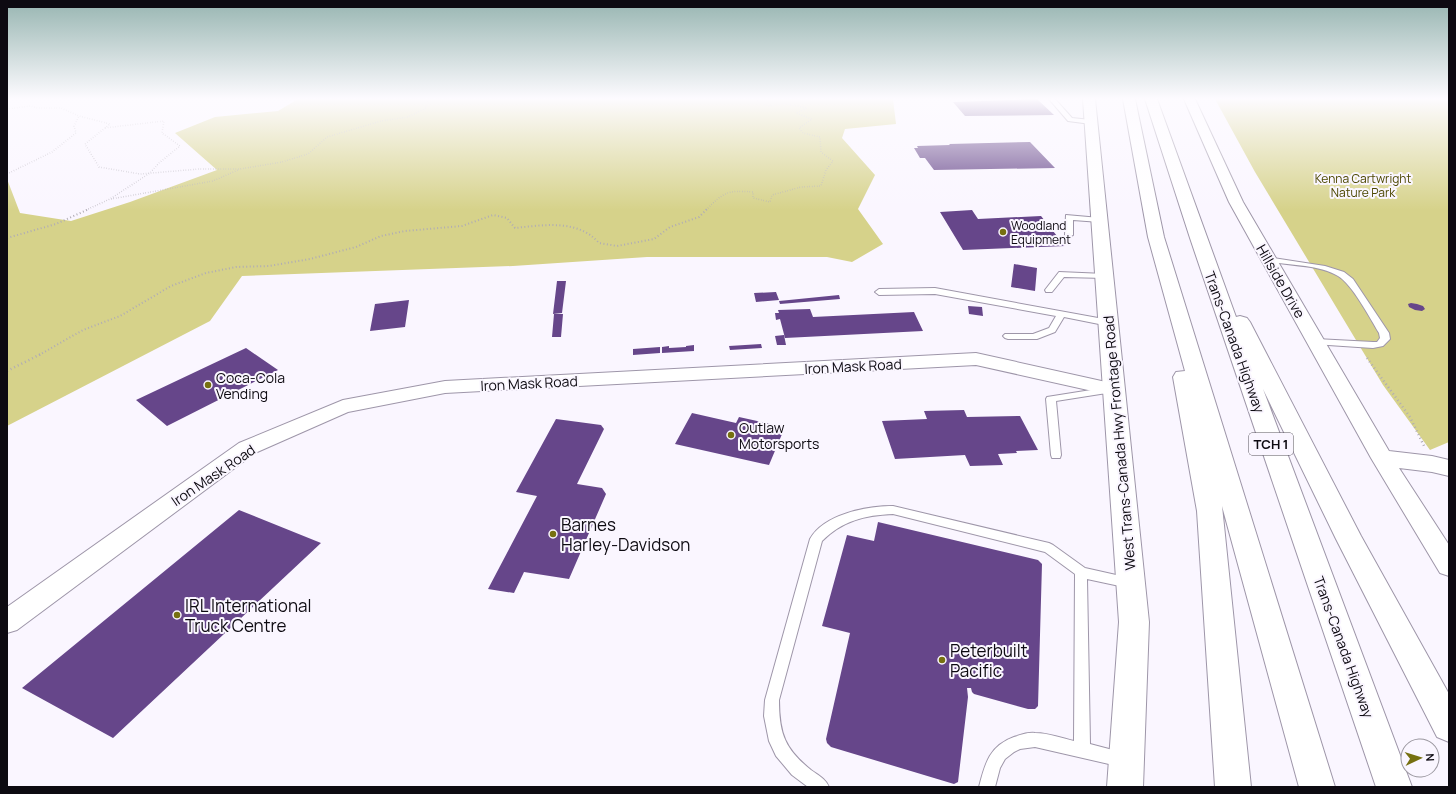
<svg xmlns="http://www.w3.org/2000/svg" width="1456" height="794" viewBox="0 0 1456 794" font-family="Manrope,sans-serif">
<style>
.green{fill:#d6d28a}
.building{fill:#66468a}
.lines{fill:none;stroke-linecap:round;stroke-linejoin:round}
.lane-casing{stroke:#9e96a9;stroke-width:2}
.street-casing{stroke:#9e96a9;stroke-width:2}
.secondary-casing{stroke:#9e96a9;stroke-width:2}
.highway-casing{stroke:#9e96a9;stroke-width:2}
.path-far2{stroke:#b0acb5;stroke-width:1.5;stroke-dasharray:0.5 2;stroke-linecap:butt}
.path-far1{stroke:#b0acb5;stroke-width:2;stroke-dasharray:1 2.5;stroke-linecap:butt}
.path{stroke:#b0acb5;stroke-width:2.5;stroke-dasharray:1 3;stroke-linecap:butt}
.lane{fill:#fff;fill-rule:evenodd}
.street{fill:#fff;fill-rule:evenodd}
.secondary{fill:#fff;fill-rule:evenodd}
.highway{fill:#fff;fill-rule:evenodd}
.poi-dot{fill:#767010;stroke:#faf6ff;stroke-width:1.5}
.labels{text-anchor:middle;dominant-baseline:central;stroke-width:4;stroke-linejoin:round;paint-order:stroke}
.far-park-label{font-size:12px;fill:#4c4700;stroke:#faf6ff}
.far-poi-label{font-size:12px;fill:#0d0a11;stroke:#faf6ff;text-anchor:start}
.shield{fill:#faf6ff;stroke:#545158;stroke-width:1}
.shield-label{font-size:13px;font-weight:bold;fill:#0d0a11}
.street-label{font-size:14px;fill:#0d0a11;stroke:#faf6ff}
.poi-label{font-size:14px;fill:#0d0a11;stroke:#faf6ff;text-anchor:start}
.near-poi-label{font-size:17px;fill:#0d0a11;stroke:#faf6ff;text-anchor:start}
</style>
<rect width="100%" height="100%" fill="#faf6ff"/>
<path class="green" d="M298,99H893L896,124L845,129L842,138L875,175L858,209L883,244L852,262L827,257H647L513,266L242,276L210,321L7,426V179L20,213L71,221L130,202L217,170L175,133L215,117L278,111Z
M1215,99H1449V442L1430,450L1383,385L1255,172Z"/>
<path class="building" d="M1037,99L1054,115L965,116L953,102Z
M1030,142L1055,168L934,170L925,158H920L914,148H918L917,146L950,145L949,144Z
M972,210L978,219L1041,216L1065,246L963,250L940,212Z
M1014,264L1037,268L1035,291L1011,287Z
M557,281H566L562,313L553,314Z
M776,292L779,300L756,302L754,293Z
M839,295L840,299L780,304L779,301Z
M409,300L405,327L370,331L375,304Z
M1411,303L1417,304L1423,306L1425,309L1422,311L1415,310L1409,307L1408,304Z
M968,306L982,307L983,316L969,314Z
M810,309L813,317L914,312L923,331L785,338L780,319L776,320L775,313H779L778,310Z
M554,314H563L561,337H552Z
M784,335L786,345H777L775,336Z
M761,344L762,348L730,350L729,346Z
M694,345V351L662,353V347L669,346V348L686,347V346Z
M660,347V353L633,355V349Z
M246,348L278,370L167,426L136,400Z
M964,410L967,417L1020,416L1038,450L1016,451L1017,453L998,454L1003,465L970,466L965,455L895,459L882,421L927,419L924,411Z
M692,413L736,423L739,417L785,427L769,465L675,444Z
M556,419L601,425L604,429L577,484L602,488L606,494L569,579L524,572L514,593L488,589L537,496L516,492Z
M239,510L321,543L113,738L22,688Z
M878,522L1038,560L1042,564L1038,706L1035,709H1028L974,694L972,692L971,688H967L968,697L958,782L954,784L831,747L827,743L826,739L850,633L822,626L847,535L874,541Z"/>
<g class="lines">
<g class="lane-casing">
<path id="lane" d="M1049,99H1055L1072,118L1091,120L1094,122L1091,124L1068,121Z
M1066,215L1100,218L1104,220L1100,222L1073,220V235L1069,237L1065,235Z
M1266,257L1325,266L1344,272L1353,279L1389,333L1390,339L1383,346L1373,348L1313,344L1311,342L1313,340L1316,339L1373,342H1377L1380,338L1379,333C1370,318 1352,284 1338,276C1318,264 1289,266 1266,261Z
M1059,272L1105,274L1109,276L1105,278L1064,277L1052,292H1046L1045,290Z
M935,288L1109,320L1113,323L1109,326L1064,317L1055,332L1037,339H1008L1005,338L1003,336L1005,334H1033L1049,328L1056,316L935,294L879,295L875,292L879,289Z
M1110,387L1113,388L1115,390L1113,392L1056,401L1061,455L1060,458H1052L1051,455L1046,399L1047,397Z
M893,506L1049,543L1053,545L1085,568L1134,579L1135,583L1134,587L1129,588L1087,579L1090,744L1128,754L1130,759L1128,764L1122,767L1035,747L1020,749L1014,752L1005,759L1000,768L995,787H979C985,764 989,746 1014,737C1020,735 1028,732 1035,733C1048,733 1062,738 1074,741L1075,574L1045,552L893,514C865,515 842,521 822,541L779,700C779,734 785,749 811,770C818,775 826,779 829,787H808L792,775L776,756L769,741L764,716L765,700L810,539C824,514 867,506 893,506Z"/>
</g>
<g class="street-casing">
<path id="street" d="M1184,99H1195L1243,202L1389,451L1432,456L1449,460V476L1432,472L1399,468L1449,545V576L1440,573L1371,458L1229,202Z
M976,353L1115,384L1122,386L1125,390L1122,394L1115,396L976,365L445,393L348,412L255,453L17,630L7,633V607L239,443L343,400L445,381Z"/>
</g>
<g class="secondary-casing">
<path id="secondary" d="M1083,99H1095L1149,622L1143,787H1107L1119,622Z"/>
</g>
<g class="highway-casing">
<path id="highway" d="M1123,99H1135L1164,237L1335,787H1299L1222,506L1251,787H1215L1197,511L1173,377L1176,372L1185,371L1148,237Z
M1145,99H1157L1236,317L1240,316L1247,318L1250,322L1361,536L1449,694V742L1437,737L1336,539L1263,389L1412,787H1376L1190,238Z"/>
</g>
<path class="path-far2" d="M7,109L30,106L38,108H61L79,116L110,124L85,144L99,167L140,174L199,169H240L282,162L308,154L327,137L381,121L408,117L426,108L428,99
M7,174L52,152L76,133L74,126L79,116
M111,199L213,181L238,170
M86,210L110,199L150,173L159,163L180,146L162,133L164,121L104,128
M706,210C724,192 727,190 753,192V198L770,202L772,195L801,187L821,186L826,170L833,161L821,152L820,137L803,133L799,128L812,119L796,113L807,108L783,103L769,106L752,99"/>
<path class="path-far1" d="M7,238L56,224L89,209
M39,355L83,330L120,316L171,286L206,273L236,267L269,266L310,259L356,247L381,236L405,231L462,226L493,215L507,218L515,228C544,225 578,219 599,243L617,246L654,239L670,227L699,217L707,209"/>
<path class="path" d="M1367,358L1410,417L1424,446
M7,371L41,354"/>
<use href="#lane" class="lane"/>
<use href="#street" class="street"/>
<use href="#secondary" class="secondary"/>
<use href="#highway" class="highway"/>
</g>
<linearGradient id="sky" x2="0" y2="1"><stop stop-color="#97b5b1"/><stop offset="0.47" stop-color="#fdfbff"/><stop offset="1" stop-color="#fdfbff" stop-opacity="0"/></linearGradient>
<rect width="1456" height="210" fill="url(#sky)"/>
<g class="poi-dot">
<circle cx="1003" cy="232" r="4"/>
<circle cx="208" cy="385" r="4"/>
<circle cx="731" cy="435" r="4"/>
<circle cx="553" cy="534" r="4"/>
<circle cx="177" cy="615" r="4"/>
<circle cx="942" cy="660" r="4"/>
</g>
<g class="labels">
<g class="far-park-label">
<text x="1363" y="178">Kenna Cartwright<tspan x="1363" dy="14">Nature Park</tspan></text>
</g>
<g class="far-poi-label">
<text x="1011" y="225">Woodland<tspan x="1011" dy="14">Equipment</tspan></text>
</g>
<rect class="shield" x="1249" y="433" width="44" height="22" rx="3"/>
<g class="shield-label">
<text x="1271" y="444">TCH 1</text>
</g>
<g class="street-label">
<text transform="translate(1281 281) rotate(60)">Hillside Drive</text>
<text transform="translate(1235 342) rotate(70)">Trans-Canada Highway</text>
<text transform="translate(853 366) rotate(-3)">Iron Mask Road</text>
<text transform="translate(529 383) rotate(-3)">Iron Mask Road</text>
<text transform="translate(1119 443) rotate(-95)">West Trans-Canada Hwy Frontage Road</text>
<text transform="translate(213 475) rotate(-34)">Iron Mask Road</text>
<text transform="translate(1344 647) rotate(70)">Trans-Canada Highway</text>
</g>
<g class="poi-label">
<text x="216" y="377">Coca-Cola<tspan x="216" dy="16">Vending</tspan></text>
<text x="739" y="427">Outlaw<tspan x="739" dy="16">Motorsports</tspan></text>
</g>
<g class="near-poi-label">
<text x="561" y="524">Barnes<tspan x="561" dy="20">Harley-Davidson</tspan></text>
<text x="185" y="605">IRL International<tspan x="185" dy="20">Truck Centre</tspan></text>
<text x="950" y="650">Peterbuilt<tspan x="950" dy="20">Pacific</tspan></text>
</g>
</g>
<rect width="1456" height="794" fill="none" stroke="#0d0a11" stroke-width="16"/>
<g transform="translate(1420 758) rotate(86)"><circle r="19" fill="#faf6ff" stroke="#9b98a0"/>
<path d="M0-3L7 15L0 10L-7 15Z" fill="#767010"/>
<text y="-6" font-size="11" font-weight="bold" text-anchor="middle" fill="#0d0a11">N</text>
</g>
</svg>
